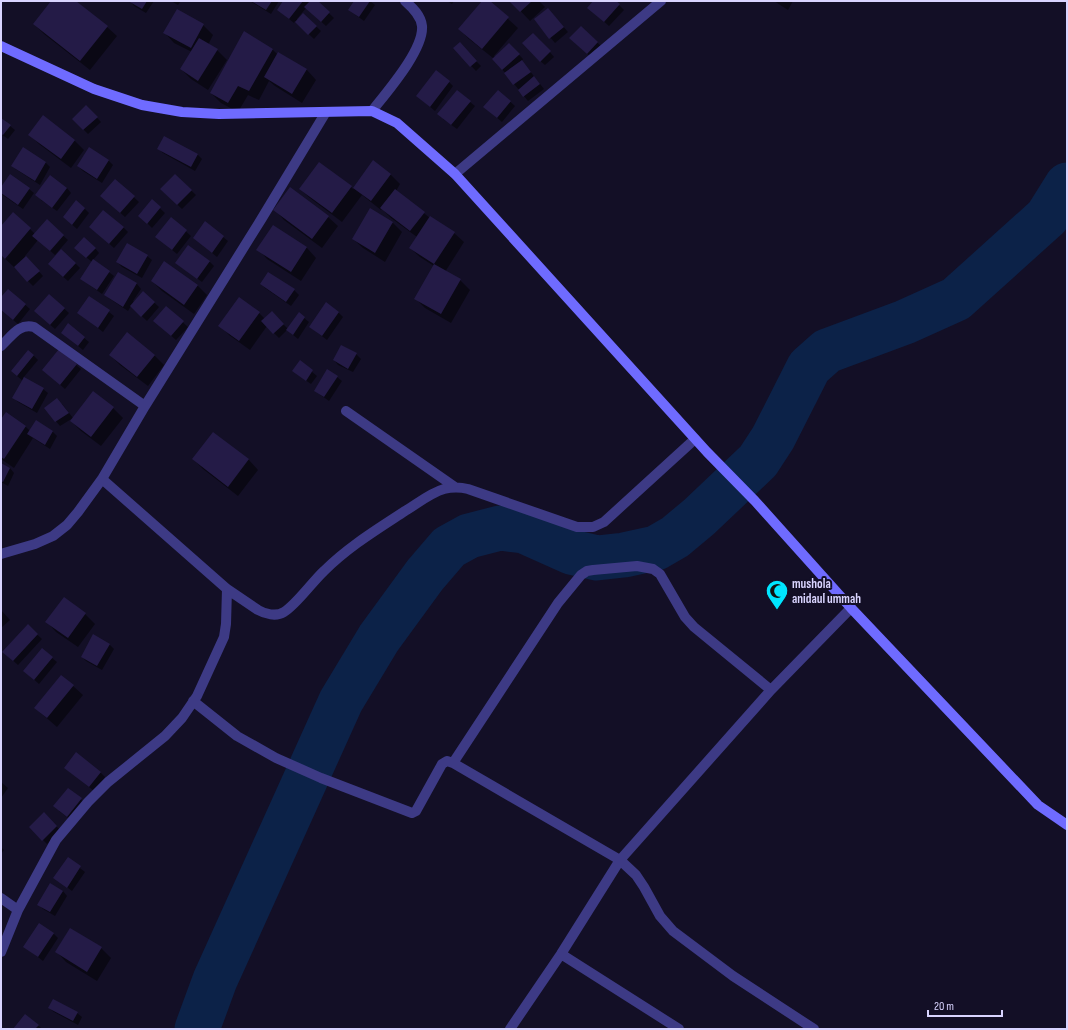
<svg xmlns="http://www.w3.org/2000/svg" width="1068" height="1030" viewBox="0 0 1068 1030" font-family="'Sofia Sans Condensed',sans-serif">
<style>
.shadow{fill:#0007}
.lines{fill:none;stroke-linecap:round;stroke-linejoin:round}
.river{stroke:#0c2248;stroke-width:45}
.building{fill:#241b47}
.street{stroke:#3d3a85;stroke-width:10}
.secondary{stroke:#6f6bff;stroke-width:10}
.labels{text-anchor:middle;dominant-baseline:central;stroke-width:4;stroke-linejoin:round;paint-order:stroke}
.poi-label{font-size:13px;font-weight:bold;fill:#d9d4ff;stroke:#130f26;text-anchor:start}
</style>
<rect width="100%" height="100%" fill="#130f26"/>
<path class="shadow" d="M53,1H75L107,27L117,36L90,70L44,34L34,24Z
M130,1H154L146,13L134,6Z
M171,1H181L178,5Z
M250,1H279L271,14Z
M285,1H316L334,18L326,26L306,8L297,19L298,20L303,14L321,31L314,39L295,21L294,23L283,14Z
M356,1H370L375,5L364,21L349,10Z
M447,1H454L452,4Z
M483,1H488L518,28L494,56L495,57L509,44L523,59L522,61L544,89L528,101L493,58L469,39L459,29Z
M511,1H539L545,7L530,21Z
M595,1H615L624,10L609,26L593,12Z
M774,1H793L788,10Z
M548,9L568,32L555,43L535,19Z
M177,10L203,25L213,35L208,45L217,50L227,60L208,90L191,79L181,69L192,52L174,43L165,33Z
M581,27L602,47L592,58L575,43Z
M538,38L554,57L545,65L540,61Z
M459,44L481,66L476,71L454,48Z
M272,49L278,55L279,53L307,70L316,80L302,103L275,86L269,81L259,100L248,95L238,112L221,103L211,93Z
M449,82L453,86L435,111L417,96Z
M498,91L515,106L502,122L489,111Z
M470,102L475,106L457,129L443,119Z
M86,106L101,122L88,134L73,119Z
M43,117L75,141L84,150L71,168L39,144L30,135Z
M1,119L15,130L8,139L1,134Z
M24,149L46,163L50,167L40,185L17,170L12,166Z
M90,149L109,161L113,165L102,183L83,171L78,166Z
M159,149L197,154L202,159L195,171L163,153Z
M373,162L391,175L400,184L396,191L430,218L454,233L464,242L445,272L460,280L470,290L451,323L425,308L416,299L434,266L420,257L410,248L417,237L391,218L382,209L381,210L362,195L342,222L310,198L300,189L351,187L353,189Z
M175,175L196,195L182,209L161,189Z
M115,180L139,202L125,217L106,200Z
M67,188L71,193L57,211L41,200Z
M1,189H29L34,193L23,209L4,196L1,193Z
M152,201L165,213L152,228L144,220Z
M85,209L89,213L77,229L69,222Z
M275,210L328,217L338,226L322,248L284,220Z
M171,218L191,236L177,254L161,241Z
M47,221L68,240L55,255L38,240L25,256L43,276L33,286L15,268L1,255V227L30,229L35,234Z
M205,223L228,241L217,257L194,238Z
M393,223L402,232L385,262L363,248L353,239Z
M273,226L307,248L316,258L301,281L267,259L258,249Z
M90,227H123L128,232L114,248Z
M95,248L99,253L93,260L114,276L102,294L81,279L92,262L80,252Z
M147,256L152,260L142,278L122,267L117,262Z
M210,262L214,266L202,282L176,263Z
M75,263L80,268L68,281L54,269Z
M119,273L137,284L141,289L133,301L134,302L143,292L159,307L147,321L131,306L128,311L110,299L105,295Z
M152,281L197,285L207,295L194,314L162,291Z
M261,284L294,290L299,295L291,306L265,288Z
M8,290L30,309L18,324L1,310V299Z
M49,295L69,313L55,329L40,316Z
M90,297L114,316L103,332L79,313Z
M166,307L188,327L176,340L159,325Z
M271,312L288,329L299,314L309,322L298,339L287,330L279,338L267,326L250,350L229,335L220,325L259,313L265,319Z
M338,312L343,317L327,340L310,327Z
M68,325L89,342L83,350L62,333Z
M127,334L155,356L164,365L148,386L120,365L110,355Z
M356,354L361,359L353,372L338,365L334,360Z
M33,355L38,360L23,378L43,389L48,393L37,413L18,402L14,398L23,381L17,376Z
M300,362L317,376L311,384L298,375Z
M76,365L81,369L65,389L43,370Z
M337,377L342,381L329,401L315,391Z
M94,393L113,408L123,418L101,446L81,431L71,421Z
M62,404L73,418L60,426L45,408Z
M1,421L25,426L30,431L36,421L53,432L57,436L50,449L33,438L14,468L1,459Z
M213,433L249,460L258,470L238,496L203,469L193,459Z
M1,464L10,468L14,473L8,486L1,482Z
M1,610L10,620L1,628Z
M85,614L95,624L78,647L56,632L47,622Z
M28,626L42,639L18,665L8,656Z
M109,644L114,649L102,670L86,661L82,657Z
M52,658L57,662L39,684L29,675Z
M73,686L83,695L57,727L35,708Z
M65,768L100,772L105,777L94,791Z
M1,782L8,788L1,798Z
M68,789L86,804L72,821L59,811Z
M44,814L61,831L47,844L30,827Z
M1,847L4,850L1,854Z
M68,859L85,872L72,891L55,878Z
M63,891L67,896L55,916L43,909L39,905Z
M54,934L58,938L43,961L25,947Z
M101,948L111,958L97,981L66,962L57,952Z
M49,1008L77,1013L82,1017L78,1025L54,1012Z
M38,1025L42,1029H14Z"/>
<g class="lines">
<path class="river" d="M197,1029L215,980L341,701L379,638L425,575L449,547L469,536L500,528L524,531L571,552L597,558L624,555L656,548L675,537L699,517L758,461L773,438L809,367L827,351L905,322L956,299L1047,217L1067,185"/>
</g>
<path class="building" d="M51,1H76L108,26L80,61L33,24Z
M128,1H147L142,9Z
M251,1H272L266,10Z
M283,1H303L289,19L277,10Z
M310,1H318L330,12L321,22L304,7Z
M354,1H370L359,17L348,10Z
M482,1H490L509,17L482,49L458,29Z
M509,1H532L520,12Z
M593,1H616L620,4L604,22L587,8Z
M548,8L564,27L549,39L534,19Z
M177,9L204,24L191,48L163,33Z
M303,13L317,26L308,35L295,22Z
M581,26L598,42L587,54L569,38Z
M244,31L273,49L249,91L238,86L228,103L210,93Z
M533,33L551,51L540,62L522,43Z
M199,38L218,49L198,81L180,69Z
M460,42L477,61L470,67L453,48Z
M509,43L520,54L502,70L492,59Z
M278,52L307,69L292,94L264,77Z
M522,60L531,72L513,85L504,73Z
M436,70L450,81L430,107L416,96Z
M534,76L540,84L523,97L518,90Z
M457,90L471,101L451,125L437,114Z
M498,90L511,101L497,118L483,107Z
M86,105L98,117L83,130L72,119Z
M43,115L75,140L61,159L28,135Z
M1,118L11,125L3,135L1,134Z
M164,136L198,154L191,167L157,149Z
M23,147L46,162L35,181L11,166Z
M89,147L109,160L97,179L77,166Z
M373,160L391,174L371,201L353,188Z
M319,162L352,186L332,213L299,189Z
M10,174L30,188L18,205L1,193V187Z
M175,174L192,190L177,205L160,189Z
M50,175L67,188L52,208L35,195Z
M115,179L135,196L120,213L100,196Z
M290,187L329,216L312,239L273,210Z
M395,189L425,212L410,231L380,208Z
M152,199L161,207L147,224L138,216Z
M76,200L85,208L72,225L63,217Z
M370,208L393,222L375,253L352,239Z
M103,210L124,227L109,244L89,227Z
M13,212L31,228L5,259L1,255V226Z
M430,216L455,232L434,264L409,248Z
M171,217L187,230L172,250L155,237Z
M47,219L64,235L50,251L32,236Z
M205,221L224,236L212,253L193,238Z
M273,225L307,247L291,272L256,250Z
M84,237L96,248L86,258L74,248Z
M127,243L148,255L137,274L116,262Z
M188,245L210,261L197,279L175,263Z
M61,249L76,263L63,277L48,264Z
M26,256L40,271L27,282L14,267Z
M93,259L110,271L97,290L80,279Z
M164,261L198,285L184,305L151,281Z
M434,264L461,279L441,314L414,299Z
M118,272L137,283L123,307L104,295Z
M268,272L295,289L286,302L260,284Z
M8,289L26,304L13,320L1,310V297Z
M143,291L155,302L141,317L130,306Z
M49,294L65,308L50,325L34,311Z
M89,296L110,310L98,328L77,313Z
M239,297L260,312L239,341L218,326Z
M326,302L339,312L322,336L309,327Z
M166,306L184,321L171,336L153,321Z
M272,311L284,324L273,334L261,321Z
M299,312L305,317L293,335L286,330Z
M68,323L85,337L78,346L61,333Z
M127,332L155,355L137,377L109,355Z
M341,345L357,353L348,369L333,360Z
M59,349L77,364L60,385L42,370Z
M28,350L34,355L17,376L11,371Z
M300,360L313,370L306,381L292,371Z
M327,369L338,376L324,397L314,391Z
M24,377L44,388L32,409L12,398Z
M93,391L114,407L91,437L70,421Z
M57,398L69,413L55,422L44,408Z
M6,412L26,426L4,459L1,457V419Z
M36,420L53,431L45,445L27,434Z
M213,432L249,459L228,487L192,459Z
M1,463L10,468L3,482L1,481Z
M64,597L86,613L68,638L45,622Z
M28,624L38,634L13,661L2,652Z
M93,634L110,644L97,666L81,657Z
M42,648L53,657L34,680L23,671Z
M61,675L74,685L47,718L34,708Z
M76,752L101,772L89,787L64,768Z
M68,788L82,798L67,817L53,806Z
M44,812L57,826L42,841L29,827Z
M68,857L81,866L67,888L53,878Z
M50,883L63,891L50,912L37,905Z
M39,923L54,933L38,957L23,947Z
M70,928L102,947L87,972L55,952Z
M53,999L78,1012L73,1021L48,1008Z
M25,1014L39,1025L35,1029H13Z"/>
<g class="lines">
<path class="street" d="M372,111C386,93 424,50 422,26C421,16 413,8 405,1
M455,174L661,1
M1,346C12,336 19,323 34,327L145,406
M346,411L455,487
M102,479L227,589L258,610C265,614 276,617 284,612C296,605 313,581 324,571C348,547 376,530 405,511C417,504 430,493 444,489C452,487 460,487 468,489L577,527H593L604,522L695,439
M1,554L35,544L53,536L67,525L78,512L102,479L145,406L262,218L326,112
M193,701L237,736L276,758L321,778L412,813L416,811L442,764L447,761L453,763L620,860L636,875L644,887L660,916L673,931L733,976L814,1029
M453,763L558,603L581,575L587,571L593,570L637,566L653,569L660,574L685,617L694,627L771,690
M1,898L18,910
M1,952L18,910L56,840L88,802L108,782L165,736L182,718L197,696L224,637L226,624L227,589
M561,954L679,1029
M510,1029L561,954L620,860L771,690L851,608"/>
<path class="secondary" d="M1,46L94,89L142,105L182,112L219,114L372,111L397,123L455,174L707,452L755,501L851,608L1038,805L1067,825"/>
</g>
<defs>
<g id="mosque-pin" transform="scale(1.15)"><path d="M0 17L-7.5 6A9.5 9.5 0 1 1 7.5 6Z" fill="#00e5ff" stroke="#130f26"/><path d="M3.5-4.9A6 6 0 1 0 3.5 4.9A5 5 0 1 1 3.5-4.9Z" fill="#111"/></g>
</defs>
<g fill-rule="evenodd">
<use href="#mosque-pin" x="777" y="591"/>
</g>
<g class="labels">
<g class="poi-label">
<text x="792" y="584">mushola<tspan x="792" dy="15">anidaul ummah</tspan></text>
</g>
</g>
<rect width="1068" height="1030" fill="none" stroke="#d9d4ff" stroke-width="4"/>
<path d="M928 1010v6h74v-6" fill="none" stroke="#d9d4ff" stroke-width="2"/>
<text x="934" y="1010" font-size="12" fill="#d9d4ff" stroke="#130f26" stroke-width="3" paint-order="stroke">20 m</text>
</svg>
